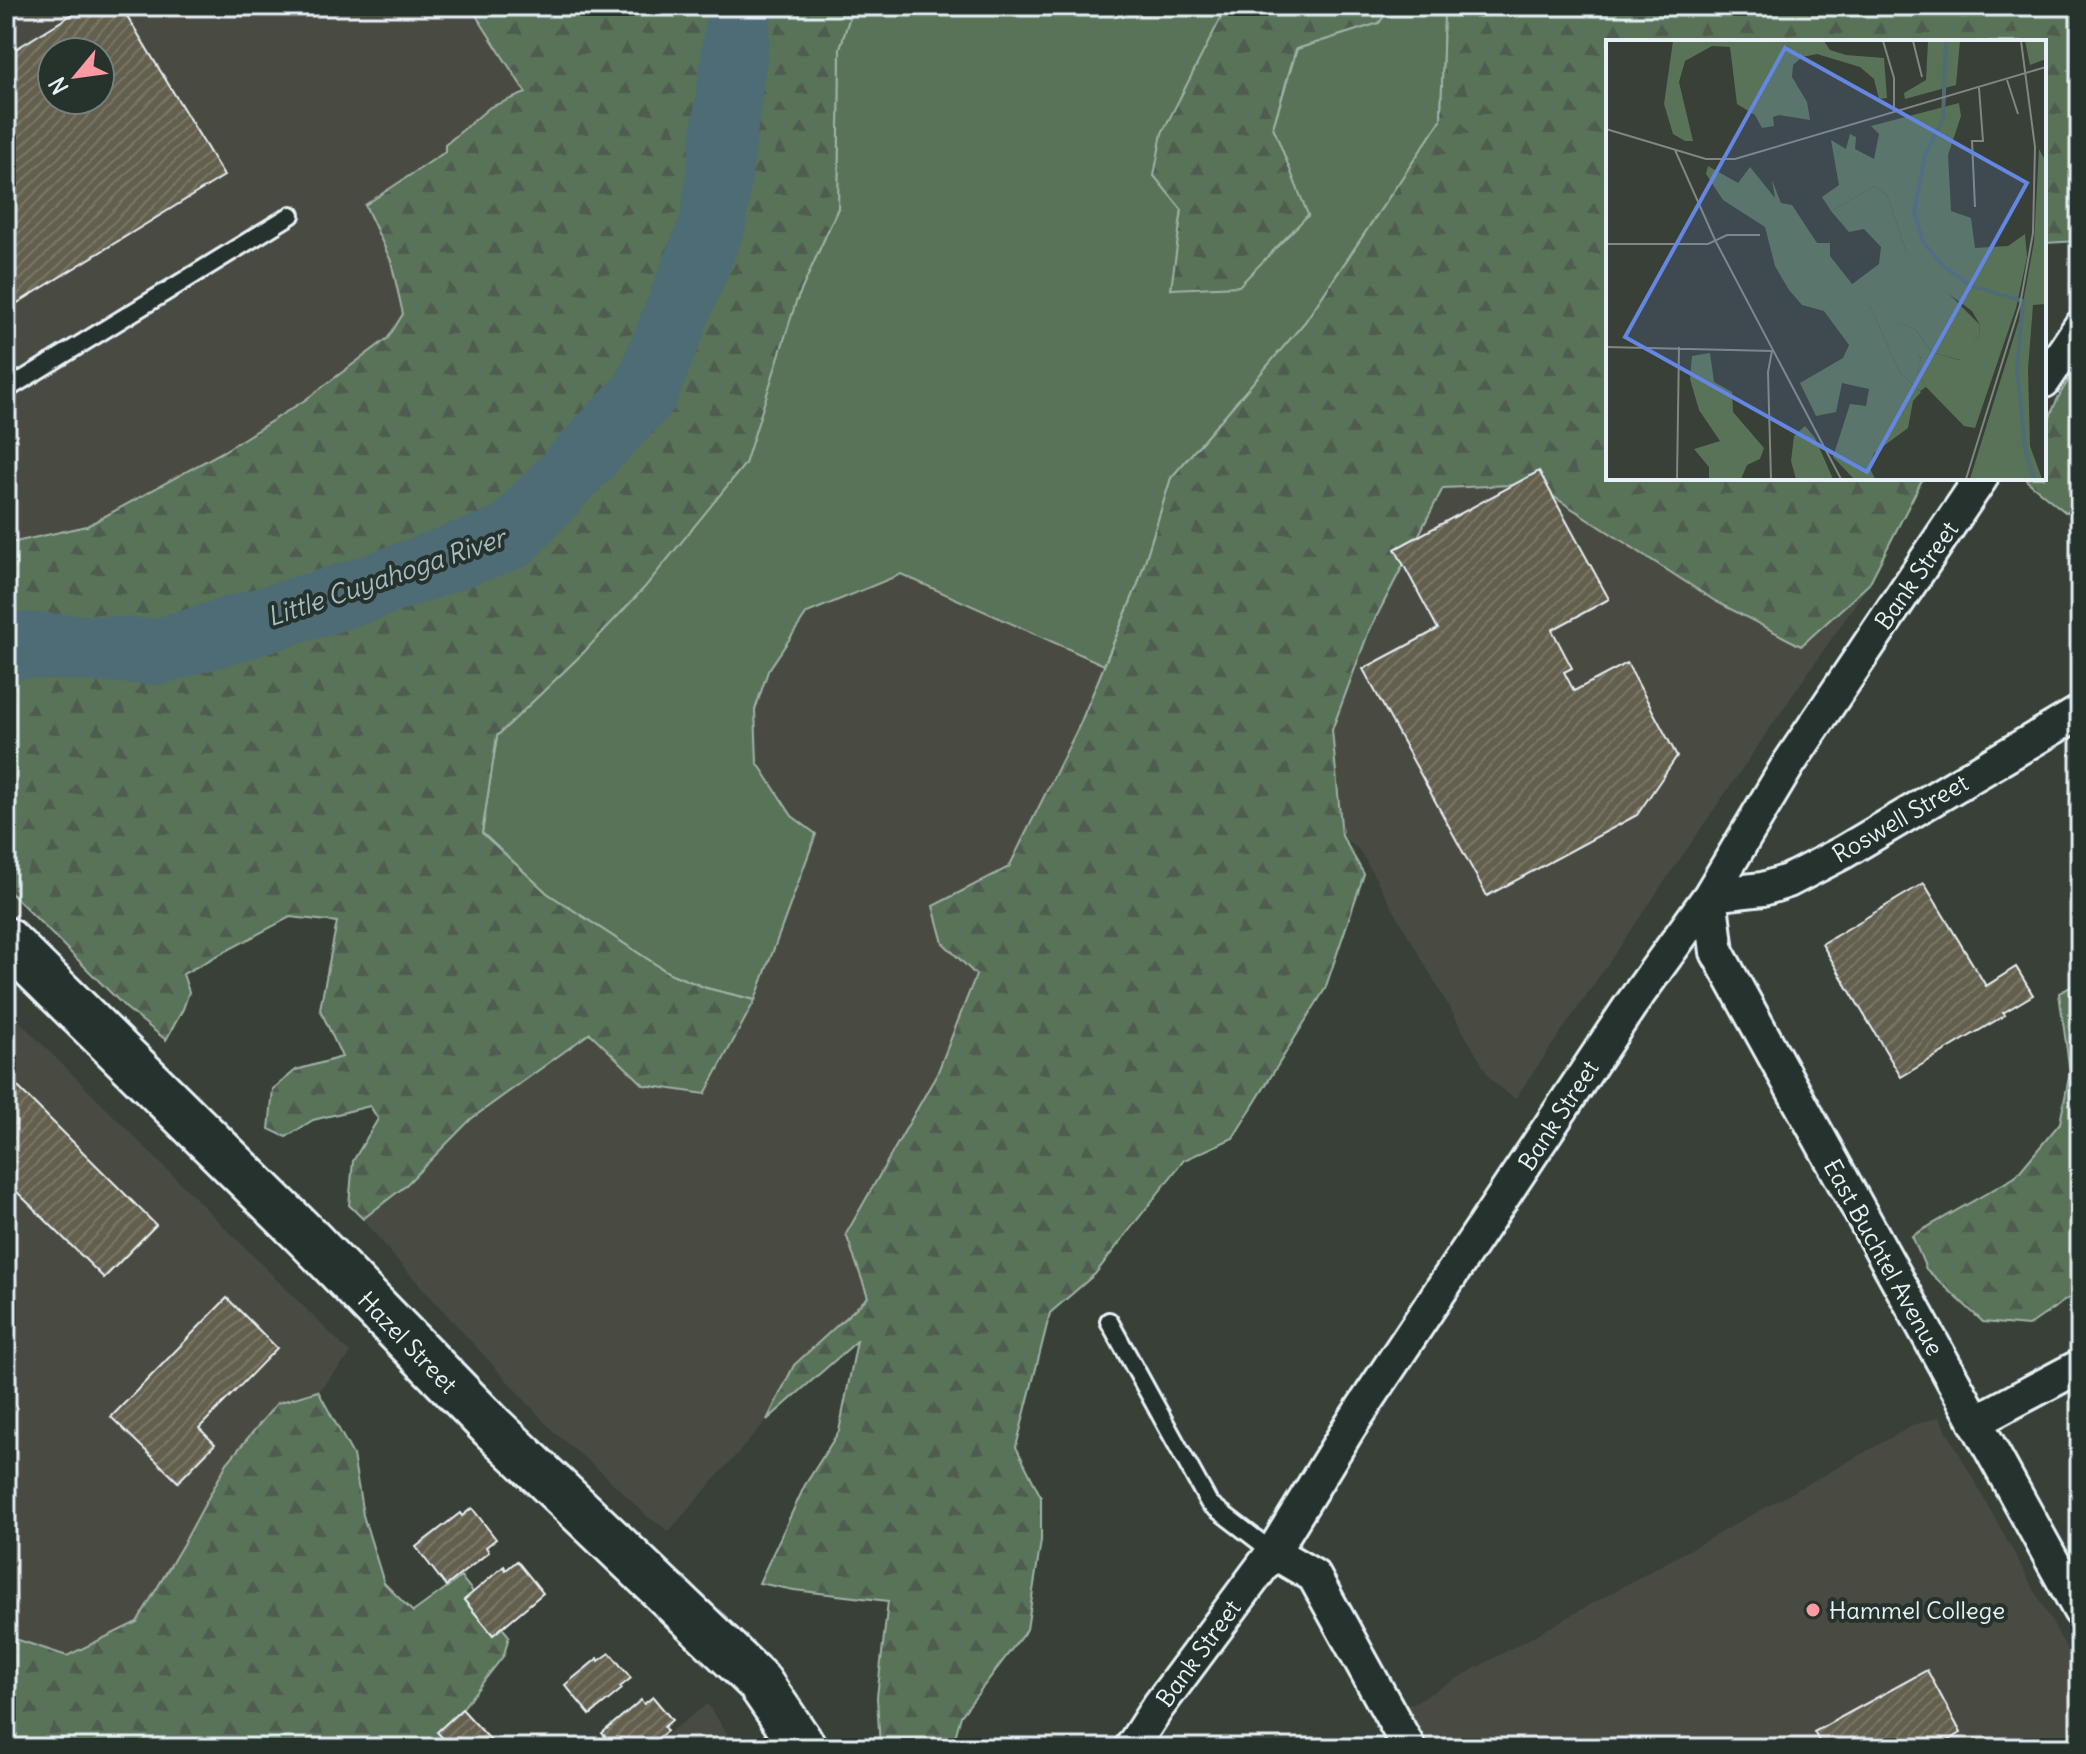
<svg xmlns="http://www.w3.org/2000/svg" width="2086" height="1754" viewBox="0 0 2086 1754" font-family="Delius,sans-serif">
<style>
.built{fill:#494c42;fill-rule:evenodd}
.green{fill:#597358;stroke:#a0b2a8;stroke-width:2}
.forest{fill:url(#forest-firs);stroke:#a0b2a8;stroke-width:2}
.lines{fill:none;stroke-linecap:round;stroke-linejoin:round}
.river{stroke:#4e6c74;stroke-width:66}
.building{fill:url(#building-hatch);stroke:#e8f1f8;stroke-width:2;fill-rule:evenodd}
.lane-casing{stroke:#e8f1f8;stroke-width:22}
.street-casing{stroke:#e8f1f8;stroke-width:38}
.secondary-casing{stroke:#e8f1f8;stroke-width:50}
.lane{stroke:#26332d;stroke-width:16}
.street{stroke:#26332d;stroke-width:32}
.secondary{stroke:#26332d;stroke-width:44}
.poi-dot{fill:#ff9aa2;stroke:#26332d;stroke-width:3}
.labels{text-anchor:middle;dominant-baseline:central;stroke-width:8;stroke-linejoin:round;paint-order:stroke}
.street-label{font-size:24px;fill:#e8f1f8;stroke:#26332d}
.poi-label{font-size:24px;fill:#e8f1f8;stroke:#26332d;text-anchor:start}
.water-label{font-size:26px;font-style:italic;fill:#aabcc3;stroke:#26332d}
.inset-river{fill:none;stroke:#4e6c74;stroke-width:4}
.inset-road{fill:none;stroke:#7f8784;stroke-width:2}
.view{fill:#6487e3;fill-opacity:0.15;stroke:#6487e3;stroke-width:4}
.inset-edge{fill:none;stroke:#e8f1f8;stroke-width:4}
</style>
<defs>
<pattern id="forest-firs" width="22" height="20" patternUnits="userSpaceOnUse" patternTransform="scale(2)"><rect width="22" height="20" fill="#597358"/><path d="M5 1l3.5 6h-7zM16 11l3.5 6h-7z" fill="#4f5b50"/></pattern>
<pattern id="building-hatch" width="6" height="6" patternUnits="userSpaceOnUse" patternTransform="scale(2)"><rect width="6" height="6" fill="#645e4d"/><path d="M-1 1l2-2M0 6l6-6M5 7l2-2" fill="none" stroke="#7a7667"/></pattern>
</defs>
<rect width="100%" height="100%" fill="#394037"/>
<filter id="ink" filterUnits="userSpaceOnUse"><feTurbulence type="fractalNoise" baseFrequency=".0125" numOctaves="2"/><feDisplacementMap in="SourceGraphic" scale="16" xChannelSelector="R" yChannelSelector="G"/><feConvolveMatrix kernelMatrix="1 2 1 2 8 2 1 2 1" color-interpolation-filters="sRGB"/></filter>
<g filter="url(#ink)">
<path class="built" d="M6,6H470L526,93L490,107L445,152L365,205L391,261L403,314L388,338L305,400L224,451L86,526L6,544ZM52,52H100V100H52Z
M1534,484L1715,601L1800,645L1869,584L1515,1099L1491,1080L1360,851L1342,836L1332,730L1369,631L1443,488Z
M901,574L1104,665L1080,724L1008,867L933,906L943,943L976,974L937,1074L868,1297L794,1365L767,1420L669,1531L648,1517L606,1476L555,1433L395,1258L363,1219L404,1187L471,1119L590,1033L644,1085L706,1094L755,1000L792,816L757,763L755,710L768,671L807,613Z
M9,1011L351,1354L318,1391L277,1403L227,1463L186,1539L137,1622L67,1656L6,1636V1053Z
M1939,1417L2080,1673V1748H1425L1404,1708L1914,1425Z
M707,1704L737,1748H649Z"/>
<path class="green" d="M853,6H1227L1182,209L1172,289L1308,216L1273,127L1297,49L1379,23L1391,6H1450L1444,16L1441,120L1305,322L1171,478L1138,584L1104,665L901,574L807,613L768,671L755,710L757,762L792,816L816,834L755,1000L706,988L669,973L547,893L482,833L497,736L584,652L796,302L838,208L840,48Z"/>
<path class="forest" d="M470,6H853L840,48L838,208L796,302L745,464L645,587L584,652L497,736L482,833L547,893L669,973L706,988L755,1000L705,1094L644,1085L590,1033L471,1119L404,1187L363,1219L349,1205L353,1161L378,1119L370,1106L313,1120L286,1137L269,1129L273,1089L296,1070L342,1057L320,1009L337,922L290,917L183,974L189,992L183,1009L166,1040L126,1008L6,888V544L87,526L224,451L305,400L388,338L403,314L391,261L365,205L445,152V145L490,107L526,93Z
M1227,6H1391L1379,23L1296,49L1273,127L1308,215L1239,286L1171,289L1182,210L1154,176L1162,133Z
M1450,6H1935L1962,17L2051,6H2080V241L2044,243V42H1608V478H1923L1869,584L1801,646L1715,601L1534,484L1443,488L1369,631L1332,730L1342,836L1364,874L1325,989L1233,1138L1184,1160L1095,1274L1050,1313L1016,1447L1041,1497V1541L1027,1629L961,1716L952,1748H880L877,1697L888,1601L794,1590L759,1583L805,1485L839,1431L857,1341L767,1420L794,1365L868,1297L846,1234L937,1074L976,975L943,943L933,906L1009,867L1080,724L1138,584L1171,478L1305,322L1441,120L1444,16Z
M2080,365V512H2065L2027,481L2028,478H2044C2044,428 2048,405 2080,365Z
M2080,982V1290L2028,1326L1983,1322L1926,1269L1912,1236L2015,1177L2060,1123L2070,1072L2059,993Z
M318,1391L353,1455L363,1515L384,1583L413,1612L461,1577L509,1636L504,1655L462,1709L452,1748H6V1636L67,1656L137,1622L186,1539L227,1463L277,1403Z"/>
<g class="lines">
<path class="river" d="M6,648L25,645L157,652L358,592L510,537L645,393L713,223L740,6"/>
</g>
<path class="building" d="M86,6H121L224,176L6,310V55ZM52,52H100V100H52Z
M1539,471L1609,599L1552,630L1572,668L1564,672L1574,691L1627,663L1677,756L1637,815L1487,896L1363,669L1438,629L1395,549Z
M1924,883L1986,986L2016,967L2033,995L2003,1013L2005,1015L1901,1077L1822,944Z
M10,1079L156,1225L104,1278L6,1181V1082Z
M227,1298L277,1348L199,1428L215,1444L178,1482L111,1417Z
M472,1508L496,1539L486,1547L489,1552L446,1586L416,1547L460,1513L462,1516Z
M517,1561L543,1593L493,1635L464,1600L504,1566L506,1570Z
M610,1653L631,1678L620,1687L622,1689L590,1715L565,1685L598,1658L599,1661Z
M1927,1670L1961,1733L1936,1748H1823L1814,1732Z
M653,1697L672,1720L664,1727L667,1731L646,1748H615L602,1733L641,1700L644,1704Z
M462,1709L498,1748H452L437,1732Z"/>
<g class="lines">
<g class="lane-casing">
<path id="lane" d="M6,390L291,215
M1109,1321L1209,1503L1273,1552"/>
</g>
<g class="street-casing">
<path id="street" d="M2044,381L2080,327
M2080,712L1842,853L1788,881L1763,889L1710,895L1717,952L2080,1611
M1975,1422L2080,1366
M1273,1552L1314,1576L1409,1748
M1131,1748L1157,1708L1273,1552L1349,1428L1630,1006L1710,895L1788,765L1981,478"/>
</g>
<g class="secondary-casing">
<path id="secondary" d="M6,940L307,1237L492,1427L759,1682L804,1748"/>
</g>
<use href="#lane" class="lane"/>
<use href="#street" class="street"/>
<use href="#secondary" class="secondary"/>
</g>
</g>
<circle class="poi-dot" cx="1813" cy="1610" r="8"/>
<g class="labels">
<g class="street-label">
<text transform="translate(1916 575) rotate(-55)">Bank Street</text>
<text transform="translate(1900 818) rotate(-30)">Roswell Street</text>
<text transform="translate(1558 1115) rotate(-57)">Bank Street</text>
<text transform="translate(1884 1257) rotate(61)">East Buchtel Avenue</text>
<text transform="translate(408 1342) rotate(46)">Hazel Street</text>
<text transform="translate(1198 1653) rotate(-54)">Bank Street</text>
</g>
<g class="poi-label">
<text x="1829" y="1610">Hammel College</text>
</g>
<g class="water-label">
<text transform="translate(386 577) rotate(-19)">Little Cuyahoga River</text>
</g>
</g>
<g transform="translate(1606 40)">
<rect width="440" height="440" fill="#394037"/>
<path d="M419,1H440V19L424,25ZM269,146L281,155L300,211L374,285L373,296L354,320L326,312L309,289L291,283L315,319L312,332L320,347L314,351L294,333L265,268L245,245L273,224L275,207L258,189L243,192L225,171Z" fill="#597358"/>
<path d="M67,1H218L224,10L240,15L278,18L281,58L273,59L268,39L254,27L211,14L196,17L187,25L186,37L201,62L204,80L173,75L167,77L168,86L156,88L149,75L131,64L124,7L106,6L79,21L73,42L87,101H79L67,94L58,64ZM322,1H354L350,45L299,59L298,53L320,40ZM353,63L355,76L342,115L345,171L365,178L369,208L402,206L419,194L421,217L410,268L369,388L358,386L320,347L312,332L315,318L306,309L291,307L287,292L292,283L309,289L326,312L353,320L373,296L374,285L366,271L328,243L300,211L281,155L269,146L225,171L216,157L233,145L225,100L240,109L244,94L250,97L249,109L268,119L273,94L265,86ZM433,109L440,122V264L427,265L422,329L424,406L436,439H364L415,274L428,202ZM102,126L132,143L144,127L169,158L166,140L175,163L186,165L211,203H224V216L265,268L294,333L315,352L307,361L302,388L268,413L263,426L269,439H248L227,417L244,364L260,366L263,349L236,343L230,372L210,376L194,343L237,318L243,305L218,271L196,265L183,250L169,226L159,187L117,160L100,134ZM104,313L108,342L126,352L127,372L158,408L154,419L141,425L135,439H103V427L88,409L114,401L93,370L84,339L86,316ZM199,386L209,398L227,439H190L185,421L188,396Z" fill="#597358"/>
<path class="inset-river" d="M340,1L337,79L319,115L308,172L317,202L336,225L365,246L417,261L411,329L419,409L428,439"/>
<path class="inset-road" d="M277,1L288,38V72M307,1L316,37M401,40L412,74M0,89L100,119H129L440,27M69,110L109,200L235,439M369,167L366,101H377L373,48M0,204H102L121,195H154M0,307L166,311L162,332L165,439M71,439L73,307M360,439L414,265L427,193L429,107L415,1"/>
<path class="view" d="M179,8L421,143L261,432L19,297Z"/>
<rect width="440" height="440" class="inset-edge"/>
</g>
<rect width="2086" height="1754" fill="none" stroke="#26332d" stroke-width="32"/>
<rect x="16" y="16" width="2054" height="1722" fill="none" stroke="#e8f1f8" stroke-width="3" filter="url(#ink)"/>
<g transform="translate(76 76) rotate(241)"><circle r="38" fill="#26332d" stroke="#747f7e" stroke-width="2"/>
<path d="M0-6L14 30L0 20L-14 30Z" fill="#ff9aa2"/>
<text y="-12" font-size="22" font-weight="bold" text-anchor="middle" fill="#e8f1f8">N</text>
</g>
</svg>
